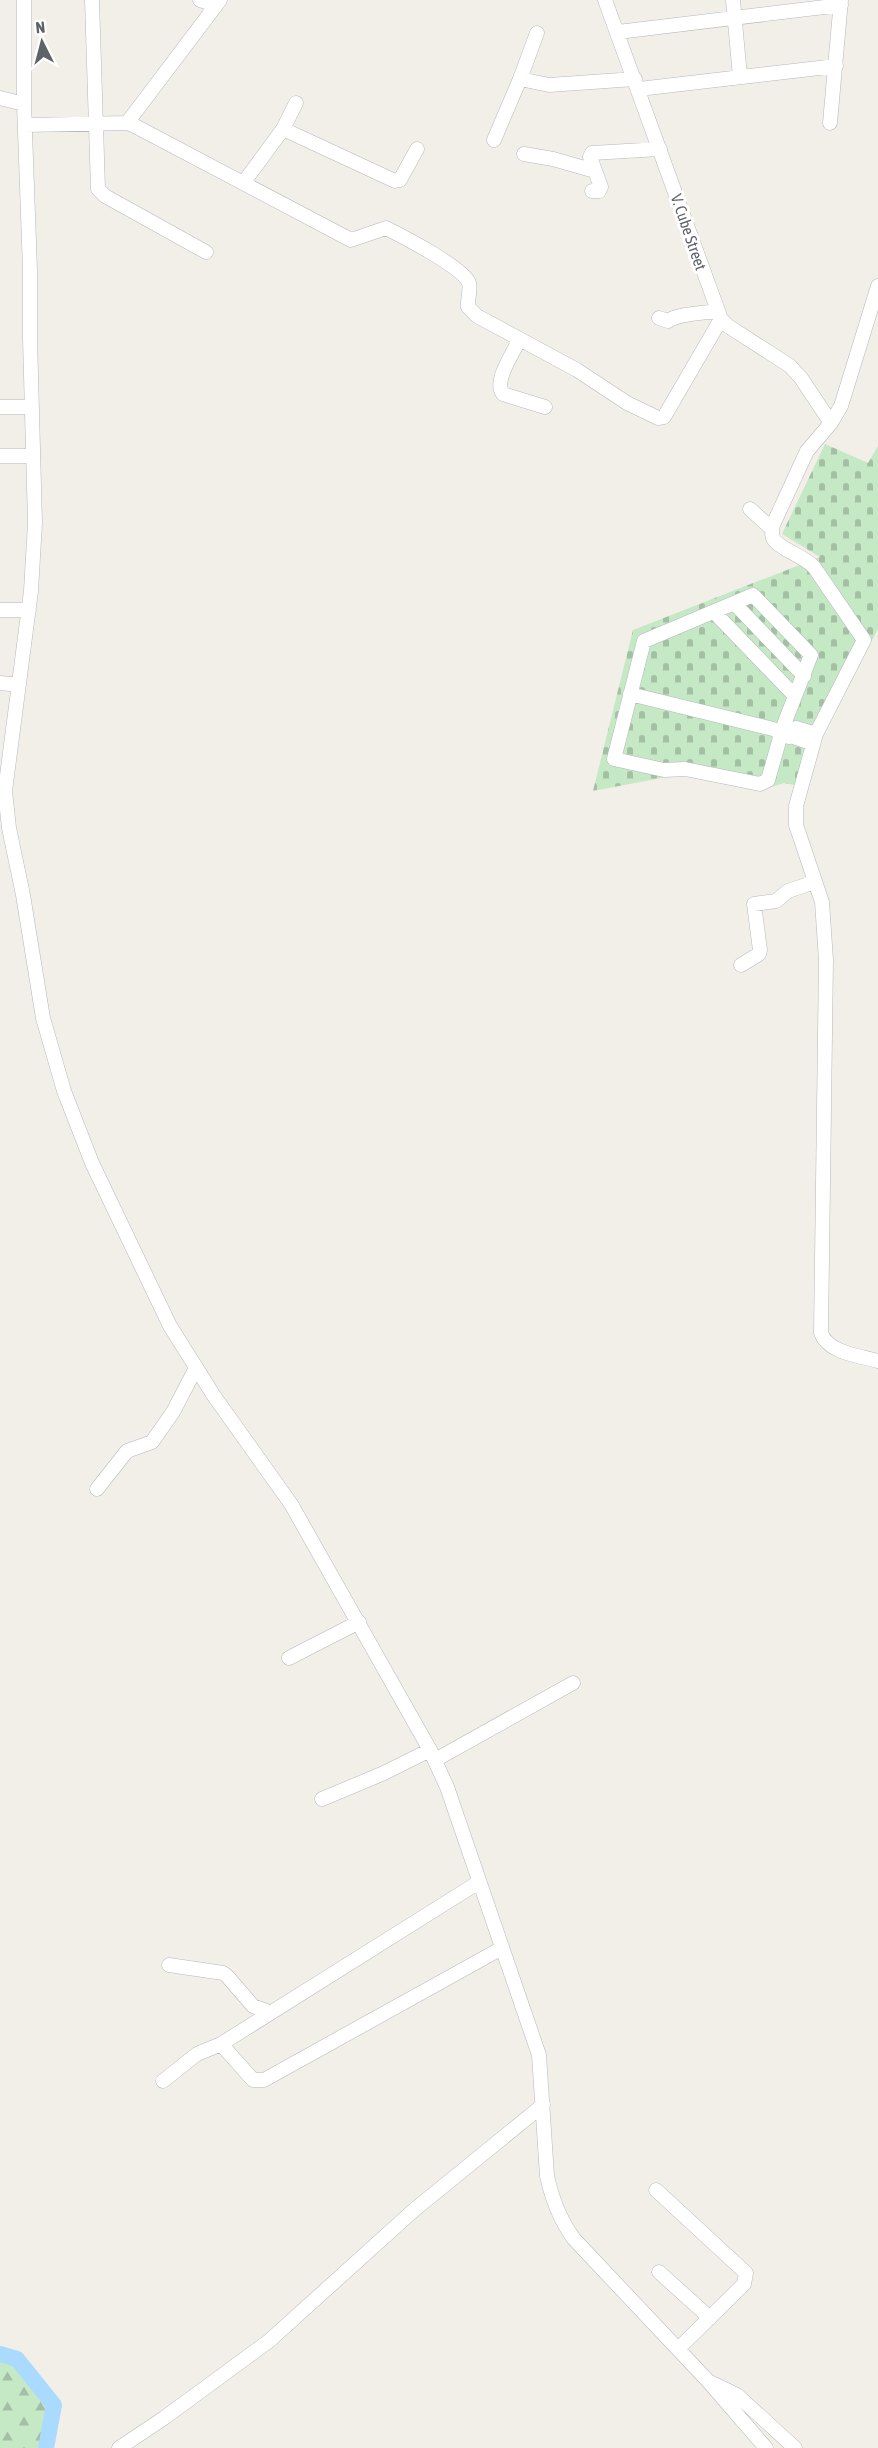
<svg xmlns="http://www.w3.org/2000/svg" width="878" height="2448" viewBox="0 0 878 2448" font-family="'Asap Condensed',sans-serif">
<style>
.forest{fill:url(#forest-firs)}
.cemetery{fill:url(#cemetery-stones)}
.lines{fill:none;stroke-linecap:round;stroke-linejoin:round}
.river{stroke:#aadaff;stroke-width:16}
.minor-casing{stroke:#b5b8bc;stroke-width:15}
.minor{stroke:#fff;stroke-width:14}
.labels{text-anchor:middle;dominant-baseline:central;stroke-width:6;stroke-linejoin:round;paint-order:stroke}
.street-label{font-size:16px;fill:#5f6368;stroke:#fff}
</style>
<defs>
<pattern id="forest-firs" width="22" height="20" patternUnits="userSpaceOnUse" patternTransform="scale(1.5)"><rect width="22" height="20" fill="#c5e8c5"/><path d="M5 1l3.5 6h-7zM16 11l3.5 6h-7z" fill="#a3c0a4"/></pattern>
<pattern id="cemetery-stones" width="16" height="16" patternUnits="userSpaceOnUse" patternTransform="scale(1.5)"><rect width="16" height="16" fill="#c5e8c5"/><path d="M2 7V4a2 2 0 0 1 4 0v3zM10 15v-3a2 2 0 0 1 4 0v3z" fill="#a3c0a4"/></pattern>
</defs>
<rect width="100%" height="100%" fill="#f1efe8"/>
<path class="forest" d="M0,2354L17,2359L50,2401L43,2448H0Z"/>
<path class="cemetery" d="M825,444L868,463L878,446V629L825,728L811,771L800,766L795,785L784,783L759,791L687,773L593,791L633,630L820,557L782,534Z"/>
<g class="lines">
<path class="river" d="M0,2354L17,2359L54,2405L46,2448"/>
<g class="minor-casing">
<path id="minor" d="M24,0V104L30,270V338L35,523L31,591L5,791L9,828L23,895L43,1018L64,1091L92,1163L170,1326L214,1396L291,1504L430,1750L447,1787L539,2055L547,2176C552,2199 560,2220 574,2239L708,2381L766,2448
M92,0L98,189L105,196L206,252
M200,0L216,5
M605,0L721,319L728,326L790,366L801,378L831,423
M733,0L740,77
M618,32L841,5
M520,79L537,33
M639,89L836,66
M0,98L24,104
M296,103L283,129L395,181L400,180L417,149
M127,123L220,0
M830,123L841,0
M25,125L127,123L135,126L351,240L386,228C402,236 464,268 469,283C471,291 467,299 468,307L477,316L577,370L627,403L658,418L664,417L721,319
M494,140L520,79L549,85L635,79
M524,154L553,159L595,171
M244,182L283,129
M592,191H599L601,187L590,157L592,153L660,149
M878,286L841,406L831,423L807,451L772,527C772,531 771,537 775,541C784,551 802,555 814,567L864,640L816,734L796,806V825L822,902L826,960L821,1333C828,1353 860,1356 878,1361
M659,318L668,321C677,314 704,313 717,311
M519,340C513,354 493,381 503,394L545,407
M0,407H31
M0,456H33
M750,509L772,529
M753,595L811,655L783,727L768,780L760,784L685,769L664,770L614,759L644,641Z
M735,604L804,676
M0,610H29
M714,612L795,696
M0,683L19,685
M630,694L773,729L789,737
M796,728L816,734
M796,738L813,744
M741,965L759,954L760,950L754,904L776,901L788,891L815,882
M97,1489L127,1451L152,1442L173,1412L196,1368
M289,1658L359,1622
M435,1760L573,1683
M322,1799L384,1773L430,1750
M479,1882L221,2044L253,2080H264L502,1948
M169,1965L223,1973L227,1976L253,2006L269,2012
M163,2081L197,2054L221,2044
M656,2190L746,2273L744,2284L678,2349
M659,2272L710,2318
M710,2382L737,2395L795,2448
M119,2448L164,2418L269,2341L414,2210L543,2105"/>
</g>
<use href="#minor" class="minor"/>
</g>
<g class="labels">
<g class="street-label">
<text transform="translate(689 232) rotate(71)">V. Cube Street</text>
</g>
</g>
<g transform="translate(42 42) rotate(354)" stroke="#ffffff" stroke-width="4.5" paint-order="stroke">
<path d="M0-4.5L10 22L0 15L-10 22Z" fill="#5f6368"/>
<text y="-9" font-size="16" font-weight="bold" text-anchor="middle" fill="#5f6368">N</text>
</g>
</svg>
